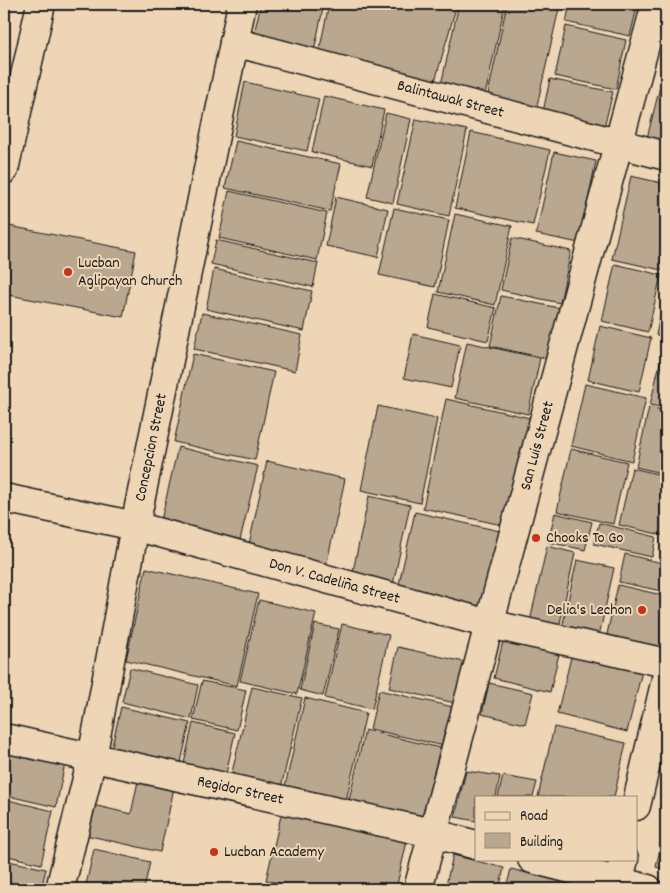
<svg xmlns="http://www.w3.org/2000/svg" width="670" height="893" viewBox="0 0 670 893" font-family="Dekko,sans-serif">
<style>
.building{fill:#baa790;stroke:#1c1c1c}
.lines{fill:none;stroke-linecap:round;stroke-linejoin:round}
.street-casing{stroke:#1c1c1c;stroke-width:31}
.secondary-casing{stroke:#1c1c1c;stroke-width:31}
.street{stroke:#eed5b6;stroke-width:28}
.secondary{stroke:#eed5b6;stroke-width:28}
.poi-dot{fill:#c8321e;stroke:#eed5b6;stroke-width:2}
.labels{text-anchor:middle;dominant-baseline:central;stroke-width:4;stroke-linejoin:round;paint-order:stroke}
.street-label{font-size:16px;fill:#1c1c1c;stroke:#eed5b6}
.poi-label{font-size:16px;fill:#1c1c1c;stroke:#eed5b6;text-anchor:start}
</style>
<rect width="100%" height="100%" fill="#eed5b6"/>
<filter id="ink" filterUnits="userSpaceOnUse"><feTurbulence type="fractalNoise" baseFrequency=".02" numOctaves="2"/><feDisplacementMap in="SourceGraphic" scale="10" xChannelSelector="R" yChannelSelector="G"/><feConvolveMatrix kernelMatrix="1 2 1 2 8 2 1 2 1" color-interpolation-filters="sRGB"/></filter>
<g filter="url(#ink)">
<path class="building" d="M261,4H324L314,51L253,38Z
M329,4H457L435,81L319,52Z
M459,4H505L485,95L441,85Z
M507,4H560L536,110L487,99Z
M570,4H638L630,36L566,22Z
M566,26L626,40L616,89L555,76Z
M666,63V147L646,142Z
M550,79L613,92L603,131L543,112Z
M245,82L319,99L307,151L234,136Z
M324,96L384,110L372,166L312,152Z
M386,113L411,119L393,203L367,197Z
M416,119L467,130L449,216L397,204Z
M471,132L550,150L533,225L455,208Z
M236,141L341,164L330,211L225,188Z
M554,152L596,161L579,243L536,234Z
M631,176L666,184V271L612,259Z
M229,191L327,213L317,260L219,238Z
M336,197L388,209L378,257L326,246Z
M394,208L449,220L435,287L379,275Z
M455,214L512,226L495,305L438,292Z
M4,225L136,251L123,317L4,294Z
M512,238L571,251L560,303L501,290Z
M216,240L318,263L313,287L211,264Z
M615,264L661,275L648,332L602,321Z
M214,269L312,291L304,331L206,309Z
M666,287V337L656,335Z
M435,294L496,308L488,341L428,327Z
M501,296L559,308L549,359L490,346Z
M202,313L302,335L295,371L194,349Z
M600,326L651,338L639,392L588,380Z
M413,334L460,345L451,388L404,378Z
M665,341H666V408L650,405Z
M467,342L540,358L528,414L455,398Z
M193,354L274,372L255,460L174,442Z
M585,384L646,398L632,461L571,446Z
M446,399L530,418L507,526L423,508Z
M378,406L437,419L420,503L361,490Z
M649,407L666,411V474L636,467Z
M178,447L258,466L239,544L160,525Z
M571,449L627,462L613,524L557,511Z
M267,461L345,479L326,567L248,549Z
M632,468L666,476V536L619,525Z
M369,496L410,505L391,594L350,585Z
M415,512L504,532L487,612L397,593Z
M555,513L592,522L585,550L548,542Z
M599,523L656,537L652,557L594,544Z
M547,546L575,553L559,628L530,621Z
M625,554L666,564V592L619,582Z
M577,560L614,568L599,636L562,628Z
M146,568L258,594L237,686L126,660Z
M618,585L666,596V657L605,643Z
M259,600L316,613L297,694L240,681Z
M315,624L339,629L323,696L300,690Z
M342,624L389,635L372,709L325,698Z
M505,633L561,645L550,692L494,678Z
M574,645L644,663L627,732L557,714Z
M398,647L464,662L455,703L389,688Z
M130,668L198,685L191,719L122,702Z
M202,681L246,690L237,730L193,720Z
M489,683L533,693L525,724L482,714Z
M252,687L302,698L280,792L230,781Z
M379,690L453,707L444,746L370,729Z
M305,698L366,713L345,805L284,791Z
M121,707L190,723L178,775L109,759Z
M193,723L235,733L225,778L183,768Z
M554,727L626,743L614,797H538Z
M365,730L440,748L422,821L348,804Z
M4,749L65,763L56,807L4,795Z
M466,771L500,776L496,797H476V821L455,817Z
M503,776L537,782L533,797H498Z
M138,781L174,788L160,852L86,835L93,805L131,814Z
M4,799L53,811L41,864L4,855Z
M283,807L408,837L396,889H306L266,880Z
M666,822V870L656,867Z
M94,849L150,862L144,889H85Z
M453,855L504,868L499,889H445Z
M4,860L46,869L41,889H4Z
M511,869L589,889H506Z"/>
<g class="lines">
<g class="street-casing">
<g id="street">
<path id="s1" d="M234,42L666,156"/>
<path d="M4,170L41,4"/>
<path id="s2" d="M4,498L135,526L489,624L666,663"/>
<path id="s3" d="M4,738L432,833L476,845"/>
<path d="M532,859L648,889"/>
<path id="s4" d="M60,889L92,758L135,526L242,4"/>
<path id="s5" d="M418,889L656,4"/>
</g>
</g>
<g class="secondary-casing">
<path id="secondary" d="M636,806L666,679
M617,889L624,859"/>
</g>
<use href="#street" class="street"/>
<use href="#secondary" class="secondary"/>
</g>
</g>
<g class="poi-dot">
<circle cx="68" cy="272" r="5"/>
<circle cx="536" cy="538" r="5"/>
<circle cx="642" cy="610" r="5"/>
<circle cx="214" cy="852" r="5"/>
</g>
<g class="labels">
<g class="street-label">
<text stroke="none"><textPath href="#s1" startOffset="224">Balintawak Street</textPath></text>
<text stroke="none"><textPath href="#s4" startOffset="451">Concepcion Street</textPath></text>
<text stroke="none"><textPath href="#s5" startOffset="459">San Luis Street</textPath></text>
<text stroke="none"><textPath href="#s2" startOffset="341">Don V. Cadeliña Street</textPath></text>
<text stroke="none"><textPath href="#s3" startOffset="242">Regidor Street</textPath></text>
</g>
<g class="poi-label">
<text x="78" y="263">Lucban<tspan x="78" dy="18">Aglipayan Church</tspan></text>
<text x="546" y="538">Chooks To Go</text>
<text x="632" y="610" text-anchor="end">Delia's Lechon</text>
<text x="224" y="852">Lucban Academy</text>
</g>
</g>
<rect width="670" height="893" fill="none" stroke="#eed5b6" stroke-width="20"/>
<rect x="10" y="10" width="650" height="873" fill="none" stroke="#1c1c1c" stroke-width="2" filter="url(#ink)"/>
<rect x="475" y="796" width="162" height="65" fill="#eed5b6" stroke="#9a8b78"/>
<rect x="485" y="812" width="25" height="8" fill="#eed5b6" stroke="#9a8b78"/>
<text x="520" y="820" font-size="15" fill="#1c1c1c">Road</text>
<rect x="485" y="833" width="25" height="15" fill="#baa790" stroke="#9a8b78"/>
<text x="520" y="846" font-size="15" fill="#1c1c1c">Building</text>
</svg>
